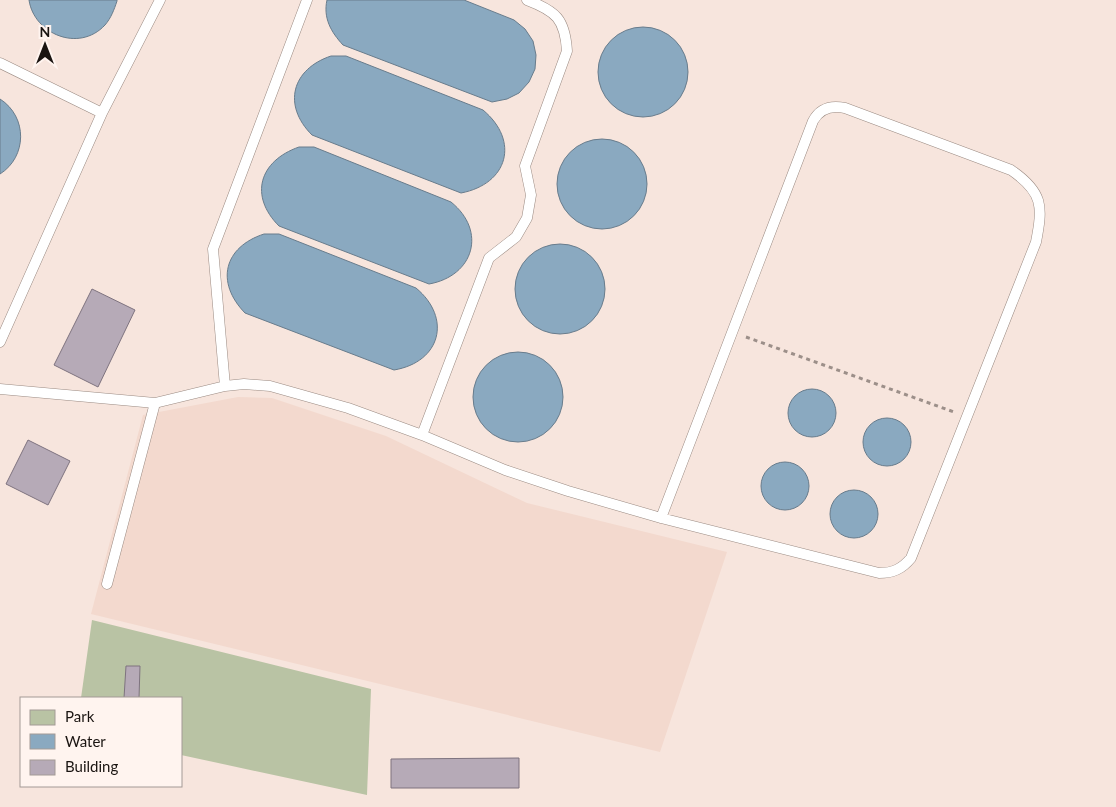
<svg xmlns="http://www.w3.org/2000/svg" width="1116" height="807" viewBox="0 0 1116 807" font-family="Lato,sans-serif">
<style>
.built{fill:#f3d9ce}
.green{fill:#b9c3a4}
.water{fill:#8aa9c0;stroke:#687c8c}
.building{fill:#b6aab7;stroke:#7e737f}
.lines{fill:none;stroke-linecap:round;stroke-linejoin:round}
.lane-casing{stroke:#9b8b83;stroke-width:11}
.path{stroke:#9c8f89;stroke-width:3;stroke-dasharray:4 4;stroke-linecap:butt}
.lane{stroke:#fff;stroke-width:10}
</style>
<rect width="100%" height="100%" fill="#f7e5dd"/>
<path class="built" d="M238,397L272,398L386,436L527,503L727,552L660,752L91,614L143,415Z"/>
<path class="green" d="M92,620L371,689L367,795L181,755V698H81Z"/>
<path class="water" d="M29,0H117V1C114,10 111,18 105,25C79,53 34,34 29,0Z
M327,0H464L514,20L525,29L533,41L536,55L535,69L529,82L519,93L507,99L492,102L343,45C331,32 323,18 327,0Z
M598 72a45 45 0 1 1 90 0a45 45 0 1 1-90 0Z
M331,56H346L483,110C520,141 508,184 461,193L312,135C282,105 292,69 331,56Z
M0,99C28,117 27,157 0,174Z
M557 184a45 45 0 1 1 90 0a45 45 0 1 1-90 0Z
M299,147H314L451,202C487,231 474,276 429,284L279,226C249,196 259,161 299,147Z
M264,234H279L416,288C452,318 441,362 394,370L245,313C215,282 224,247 264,234Z
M515 289a45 45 0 1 1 90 0a45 45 0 1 1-90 0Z
M473 397a45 45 0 1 1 90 0a45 45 0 1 1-90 0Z
M788 413a24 24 0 1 1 48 0a24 24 0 1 1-48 0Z
M863 442a24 24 0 1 1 48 0a24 24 0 1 1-48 0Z
M761 486a24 24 0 1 1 48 0a24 24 0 1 1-48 0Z
M830 514a24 24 0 1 1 48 0a24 24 0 1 1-48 0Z"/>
<path class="building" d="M92,289L135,310L98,387L54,365Z
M28,440L70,461L48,505L6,484Z
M126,666H140L139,698H124Z
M519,758V788H391V759Z"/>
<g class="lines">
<g class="lane-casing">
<path id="lane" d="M0,63L102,113L0,342
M102,113L160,0
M225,386L213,249L307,0
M0,389L155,403L225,386L244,384L270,386L348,408L422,435L505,470L568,491L661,518L879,573C893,573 902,569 911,558L1036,242C1043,206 1043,192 1011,170L845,108C831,105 820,108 813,121L661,518
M422,435L489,258L516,237L527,218L531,195L525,166L567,51C565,19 556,11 527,0
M107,584L155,403"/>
</g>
<path class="path" d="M746,337L954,412"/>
<use href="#lane" class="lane"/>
</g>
<rect x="20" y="697" width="162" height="90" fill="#fff4ef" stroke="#a39a96"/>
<rect x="30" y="710" width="25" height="15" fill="#b9c3a4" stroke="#a39a96"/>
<text x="65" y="722" font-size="15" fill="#1a1411">Park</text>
<rect x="30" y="734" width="25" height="15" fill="#8aa9c0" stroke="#a39a96"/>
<text x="65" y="747" font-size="15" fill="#1a1411">Water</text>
<rect x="30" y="760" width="25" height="15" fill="#b6aab7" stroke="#a39a96"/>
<text x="65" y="772" font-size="15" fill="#1a1411">Building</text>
<g transform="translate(45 45)" stroke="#fff4ef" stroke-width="4" paint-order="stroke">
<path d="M0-4L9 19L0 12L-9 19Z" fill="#1a1411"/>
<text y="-8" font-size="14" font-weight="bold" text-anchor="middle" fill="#1a1411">N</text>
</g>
</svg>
